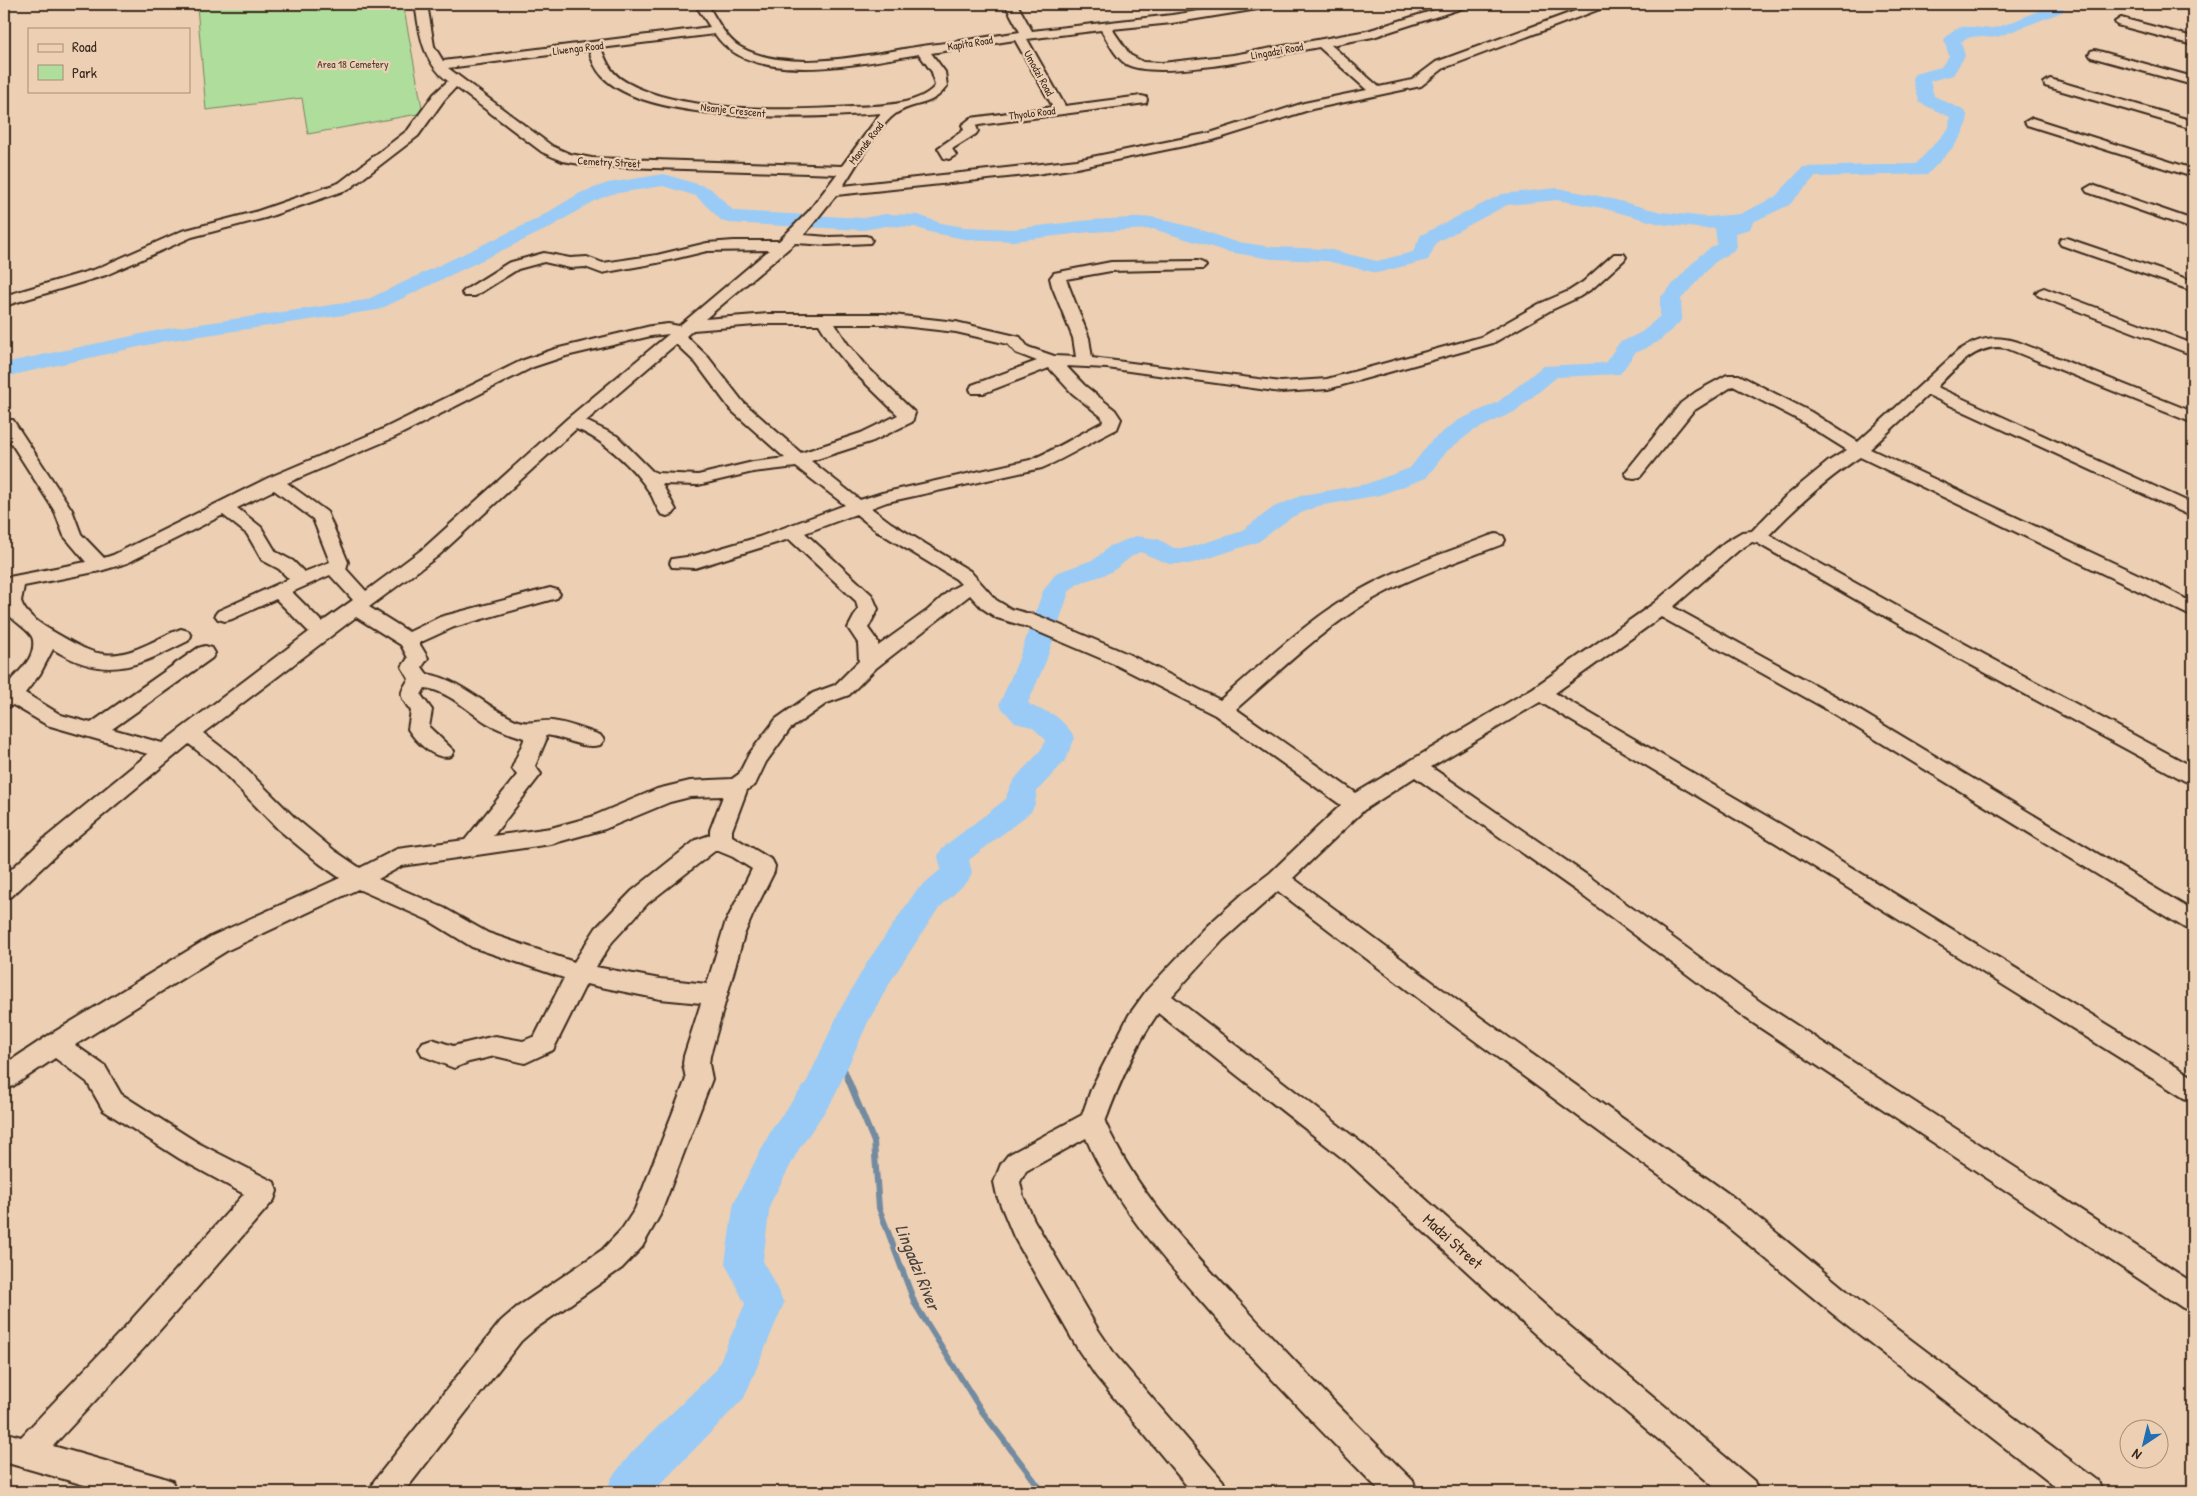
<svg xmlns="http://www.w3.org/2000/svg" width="2197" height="1496" viewBox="0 0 2197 1496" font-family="'Patrick Hand',sans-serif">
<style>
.green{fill:#afdd9c;stroke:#75845d}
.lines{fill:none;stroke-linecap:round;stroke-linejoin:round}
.stream{stroke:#738ba0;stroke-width:6}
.river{fill:#99cbf6;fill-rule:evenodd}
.minor-casing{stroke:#3b2a1e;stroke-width:4}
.minor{fill:#edcfb3;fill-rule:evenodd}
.labels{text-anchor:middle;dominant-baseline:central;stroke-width:4.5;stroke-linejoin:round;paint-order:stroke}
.far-street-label{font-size:11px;fill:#3b2a1e;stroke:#edcfb3}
.far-park-label{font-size:11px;fill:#473c2b;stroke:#edcfb3}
.near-street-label{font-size:16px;fill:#3b2a1e;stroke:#edcfb3}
.near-water-label{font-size:18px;font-style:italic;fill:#49423e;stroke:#edcfb3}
</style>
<rect width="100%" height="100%" fill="#edcfb3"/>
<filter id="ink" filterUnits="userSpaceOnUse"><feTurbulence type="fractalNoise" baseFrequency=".02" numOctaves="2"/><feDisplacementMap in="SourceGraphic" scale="10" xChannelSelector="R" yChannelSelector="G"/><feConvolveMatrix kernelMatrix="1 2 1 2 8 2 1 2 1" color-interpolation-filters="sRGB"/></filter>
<g filter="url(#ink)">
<path class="green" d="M204,4H403L423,113L308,134L302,98L206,110L197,6Z"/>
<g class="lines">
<path class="stream" d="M838,1055L874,1142L879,1208L915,1304L981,1410L1043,1492"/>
<path class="river" d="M2047,4H2063L2064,9L2062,12L2000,36C1983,41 1978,31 1961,42L1965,56L1953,75L1930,81L1934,96L1965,111C1977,129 1939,161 1928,174L1815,177L1789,205L1753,222L1750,229L1735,233L1737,246L1734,250L1714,263L1681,299L1682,318L1679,323L1658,342L1635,353L1620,374L1557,377L1514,412L1473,431L1447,451L1426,478L1380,495L1318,506L1292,517L1258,542L1197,562L1188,564H1169L1140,552C1129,557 1123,564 1114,570C1099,580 1079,578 1069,592L1046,661L1028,703C1035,709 1041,709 1050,713C1059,717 1070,729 1075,738L1064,762L1037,791L1035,804L1031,812L969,860L972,873L968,881L938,909L892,979L868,1022L832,1101L799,1149L770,1204L763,1261L784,1303L744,1398L653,1492H606L612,1477L633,1451L716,1370L745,1304L725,1263L734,1202L773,1127L807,1081L841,1008L868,961L916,891L941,869L938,856L942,848L1006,799C1012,771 1036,764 1046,740L1032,727L1015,723L999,705L1018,661L1043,591L1056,573L1095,559L1110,546L1136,536L1158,539L1174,548H1187L1240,532L1274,507L1303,495L1366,484L1410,468L1431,441L1457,421L1498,402L1543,366L1605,363L1619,343L1642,332L1660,316V298L1700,255L1717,244L1715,228L1706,229L1660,224L1602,208L1557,200L1507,205L1437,242L1428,260L1377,273L1327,261L1272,259L1228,252L1153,229L1090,232L1013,241L964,239L929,232L915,227L886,226L863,230L729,223L722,221L696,196L663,186L612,194L594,201L549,228L378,310L165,341L4,377V363L165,329L366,300L535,220L580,193L608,183L664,174L710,188L734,211L863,218L886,214L918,215L941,223L964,227L1013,229L1090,220L1153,217L1199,229L1232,241L1272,247L1327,249L1377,261L1413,252L1421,235L1502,194L1557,188L1604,197L1661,212L1706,217L1740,214L1775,197L1803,167L1916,164L1949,128L1950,117L1920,103L1912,78L1915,74L1941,67L1949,56L1944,40C1959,18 1975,31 1993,28C2010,25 2031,13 2048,7Z"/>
<g class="minor-casing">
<path id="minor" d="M415,4H427L434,46L443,61L710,27L695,4H707C716,18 726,40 742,48C791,74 870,54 922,46C955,42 988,37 1020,32L1005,4H1017L1032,31L1172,15L1244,4H1270L1264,8L1172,23L1112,29L1130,55L1143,62L1162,63L1233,55L1367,31L1454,4H1471L1469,6L1373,37L1331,45L1379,87L1412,80L1436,62L1594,4H1610L1608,6L1444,68L1421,86L1312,109L1213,140L1077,168L1036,174L836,195L804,235L828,237L865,236L870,237L872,240L870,243L828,245L795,243L705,319L768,314H884L956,322L1020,337L1028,347L1054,356L1076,357L1073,338L1052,286L1050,278L1054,273L1111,262L1198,261L1203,263L1206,266L1203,269L1111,271L1066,279L1089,338L1092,358L1281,382L1327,379L1481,337L1539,304L1569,291L1583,282L1614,254H1624L1626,257L1624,260L1593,288L1579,297L1551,310L1493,343L1328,389L1281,392L1107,368L1066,366L1084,385L1115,410L1121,419L1117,429C1092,441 1068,457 1042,468L887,502L871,508L891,523L970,571L996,600L1011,609L1041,617L1128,654L1220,700C1265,662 1308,619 1360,590C1401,567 1446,553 1489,536L1496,534L1503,536L1505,540L1503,544C1459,561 1413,576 1373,599C1322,629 1280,671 1236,709L1356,793L1533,688L1653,604L1725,542L1742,532L1752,531L1784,498L1829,461L1847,450L1799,420L1733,386L1693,411L1640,477L1634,478L1628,477L1625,473L1628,469L1681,403L1696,392L1727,375H1739L1811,412L1858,442L1958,351C1978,338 1994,335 2018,342L2193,412V423L2006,348C1978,342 1955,368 1937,387L2193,504V517L1928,395L1870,449L2148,579L2193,603V617L1860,457C1826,479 1797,506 1769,535L1963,643L2193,767V784L2185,781L1949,653L1757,543L1752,542L1739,550L1673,607L1835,696L2193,911V931L2185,928L1821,706L1661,617L1555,693L1792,831L2193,1077V1101L2184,1098L1776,843L1540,702L1431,767L1591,878L1762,1003L2193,1283V1312L2183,1308L1744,1017L1575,890L1415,777L1364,810L1293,878L1470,1010L1733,1197L1853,1296L2098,1481L2102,1492H2062L1833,1314L1713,1215L1452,1024L1278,891L1223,940L1172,996L1368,1148L1555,1314L1754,1481L1758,1492H1720L1535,1334L1350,1164L1158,1013C1135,1046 1119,1084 1105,1122C1135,1189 1186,1245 1236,1298C1293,1361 1353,1421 1413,1481L1417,1492H1381C1324,1434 1268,1376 1214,1316C1167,1263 1114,1204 1086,1138L1026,1171L1020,1182L1023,1196L1034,1220L1099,1331L1116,1356L1223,1481L1227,1492H1192L1096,1376L1079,1351L1014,1237L997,1196L994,1182L1001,1164L1008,1155L1082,1115L1092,1087L1129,1015L1147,990L1207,926L1245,892L1270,873L1341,805L1215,715L1114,664L1027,627L997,618L982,608L970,595L876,668L849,695L827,703L790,729L766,762L755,785L747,790L732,830V836L772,860L775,866L774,872L753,914L744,935L710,1056L709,1064L712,1079L660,1215L642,1247L622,1268L536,1328L521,1341L404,1492H370L374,1481L501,1321L516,1308L602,1250L622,1229L635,1209L686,1079L683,1064L684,1056L701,1003L660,999L586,984L553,1050L525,1063L495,1056L469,1062L454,1068L423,1056L419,1049L423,1042L432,1039L453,1046L495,1036L523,1041L535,1036L564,978L472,947L428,920L358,889L228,950L75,1045L105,1066L121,1094L198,1143L274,1182L277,1191L274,1200L144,1348L53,1446L161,1477L172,1481L176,1492H109L4,1462V1432L21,1437L124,1328L244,1194L180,1159L103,1110L87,1082L55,1058L13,1086L4,1089V1065L46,1037L212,936L340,878L319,863L278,829L218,767L189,744L60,851L12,896L4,899V876L44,839L148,754L47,725L13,705L4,709C4,704 2,694 4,690C12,674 36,663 33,640C32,630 10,621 5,609C1,601 4,587 4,578L86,562L64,536L54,510L4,432V420H13L72,510L81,534L104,558L113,555L268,478L381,430L521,361L555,349L651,326L668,324L679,326L769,250L707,251L657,263L601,273L585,267L570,268L544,262L518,269L475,296H465L462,293L465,290L508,263L544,253L570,258L587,257L603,263L657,255L707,243L734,241H779L809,211L837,174L592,166L562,161L542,152L456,87L444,100L418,136L349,189L265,218L192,237L106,275L4,306V296L96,269L182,231L255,212L339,183L408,130L434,94L448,81C422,61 420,34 415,4ZM1101,30C1108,41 1115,57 1126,64C1157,82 1280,54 1319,47L1367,90L1304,103L1210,133L1077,160L843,186C855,168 878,127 894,115C912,101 932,108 947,86L945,72L931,53L1015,40L1053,107L971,118L962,125L964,130L938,148L944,158L949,159L956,155L952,149L976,134L978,131L976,126L979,125L1146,103L1147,100L1146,97L1141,96L1065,106L1027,39ZM715,34C751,89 864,63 919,54L932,72L935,86C919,106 876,106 852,107C791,111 682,113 628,83C612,75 607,64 601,48ZM589,50C592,60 595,69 603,77C650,125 816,118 881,113L842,166L592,158L570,154L552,146L448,68ZM768,324H819L834,348L852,370L898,415L861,433L801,453L743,402L708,357L686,336L693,330ZM835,324H884L956,332L1008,344L1016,353L1037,361L972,385L970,389L972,393H984L1049,368L1072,393L1102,417L1103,422C1078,435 1055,450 1030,460L882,493L860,500L811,461L873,441L912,422L915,413L864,364L847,343ZM669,334L568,418L424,548L366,591L346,569L348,562L327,512L287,483L393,438L533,367L566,356L651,336ZM676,344L696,363L731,410L785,458L753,462L698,475L657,473L652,471L617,436L586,421ZM576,429C603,439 635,468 650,493C654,499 656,507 661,514L667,516L673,514L676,510L662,484L698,485L753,472L796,467L845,505L759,537L694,556L672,559L670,563L672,567L695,568L789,539L856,601L858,609L848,628L858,643L859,661L835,685L813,693L776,719L749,754L739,774L732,779L690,781L657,789L591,817L551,828L493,836L541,774L535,766L546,740L545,735C563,736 583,750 600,745L604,740L600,735C585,730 569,723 552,721C540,720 530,725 518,721C486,708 463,680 427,674L422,667L428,658L419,643L454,627L557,598L560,594L557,590L550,588L440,617L409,632L369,607L438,556ZM274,490L313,519L330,562L304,572L293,561L276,552L261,527L237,508ZM856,514L877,531L956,579L961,584L950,590L928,610L878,646V642L868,628L878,609L872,595L805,533ZM223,515L247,534L262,560L279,569L289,579L218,611L215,615L218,619L225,621L232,619L276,599L309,632L162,743L112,729L212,658L215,653L212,648L205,646L198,648L91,723L61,715L25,693L40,674L53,649C106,682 136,667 188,641L191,636L188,631L181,629C169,633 158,640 146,645C106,664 89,652 54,632C42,625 25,615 21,601L24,586L100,571L127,563ZM330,575L353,600L322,622L292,592ZM356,617L401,645L408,658L402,667L409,679C398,695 400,696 411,711L408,729C416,742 435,761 451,756L454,751L429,727L432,710L421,695L425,688C448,691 468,711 487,723C499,730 511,734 524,738V740L512,768L517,775L465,840L397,849L360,868L335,851L294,817L234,757L203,733ZM723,796L710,830V835L696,840L632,891L596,928L574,962L488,933L444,908L378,879L402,866L551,844L605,829L670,802L690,797ZM716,850L733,857L752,869L725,924L707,984L660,979L596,967L612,942L648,903Z
M2121,18L2193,37V45L2117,25L2115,22Z
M2095,50L2193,77V85L2091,57L2089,54L2091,51Z
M2050,79L2193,121V129L2045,86L2044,83Z
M2032,118L2193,169V177L2027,125L2025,122Z
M2092,185L2193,220V229L2087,192L2085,189Z
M2066,238L2193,281V291L2061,245L2059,242L2061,239Z
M2044,288L2193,344V355L2039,296L2036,293L2039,290Z"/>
</g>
<use href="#minor" class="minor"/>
</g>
</g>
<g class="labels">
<g class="far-street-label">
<text transform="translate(970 43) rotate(-9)">Kapita Road</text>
<text transform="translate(578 48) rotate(-7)">Liwenga Road</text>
<text transform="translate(1277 51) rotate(-10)">Lingadzi Road</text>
<text transform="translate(1039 73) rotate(61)">Umodzi Road</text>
<text transform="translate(733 110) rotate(6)">Nsanje Crescent</text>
<text transform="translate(1032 113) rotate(-7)">Thyolo Road</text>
<text transform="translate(866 143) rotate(-53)">Maonde Road</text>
<text transform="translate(609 162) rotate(3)">Cemetry Street</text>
</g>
<g class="far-park-label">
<text x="353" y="64">Area 18 Cemetery</text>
</g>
<g class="near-street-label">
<text transform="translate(1453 1241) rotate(42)">Madzi Street</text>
</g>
<g class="near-water-label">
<text transform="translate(918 1267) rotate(68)">Lingadzi River</text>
</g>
</g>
<rect width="2197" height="1496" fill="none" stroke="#edcfb3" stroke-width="20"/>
<rect x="10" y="10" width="2177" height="1476" fill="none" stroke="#3b2a1e" stroke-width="2" filter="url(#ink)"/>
<rect x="28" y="28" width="162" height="65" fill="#edcfb3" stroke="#a68d77"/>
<rect x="38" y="44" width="25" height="8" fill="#edcfb3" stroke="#a68d77"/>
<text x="72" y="52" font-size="15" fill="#3b2a1e">Road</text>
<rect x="38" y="65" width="25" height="15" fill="#afdd9c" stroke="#a68d77"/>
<text x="72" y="78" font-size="15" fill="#3b2a1e">Park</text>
<g transform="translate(2144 1444) rotate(215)"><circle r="24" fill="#edcfb3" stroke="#a68d77"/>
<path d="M0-4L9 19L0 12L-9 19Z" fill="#1f6fb2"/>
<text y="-8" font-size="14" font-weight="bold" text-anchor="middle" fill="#3b2a1e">N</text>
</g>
</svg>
